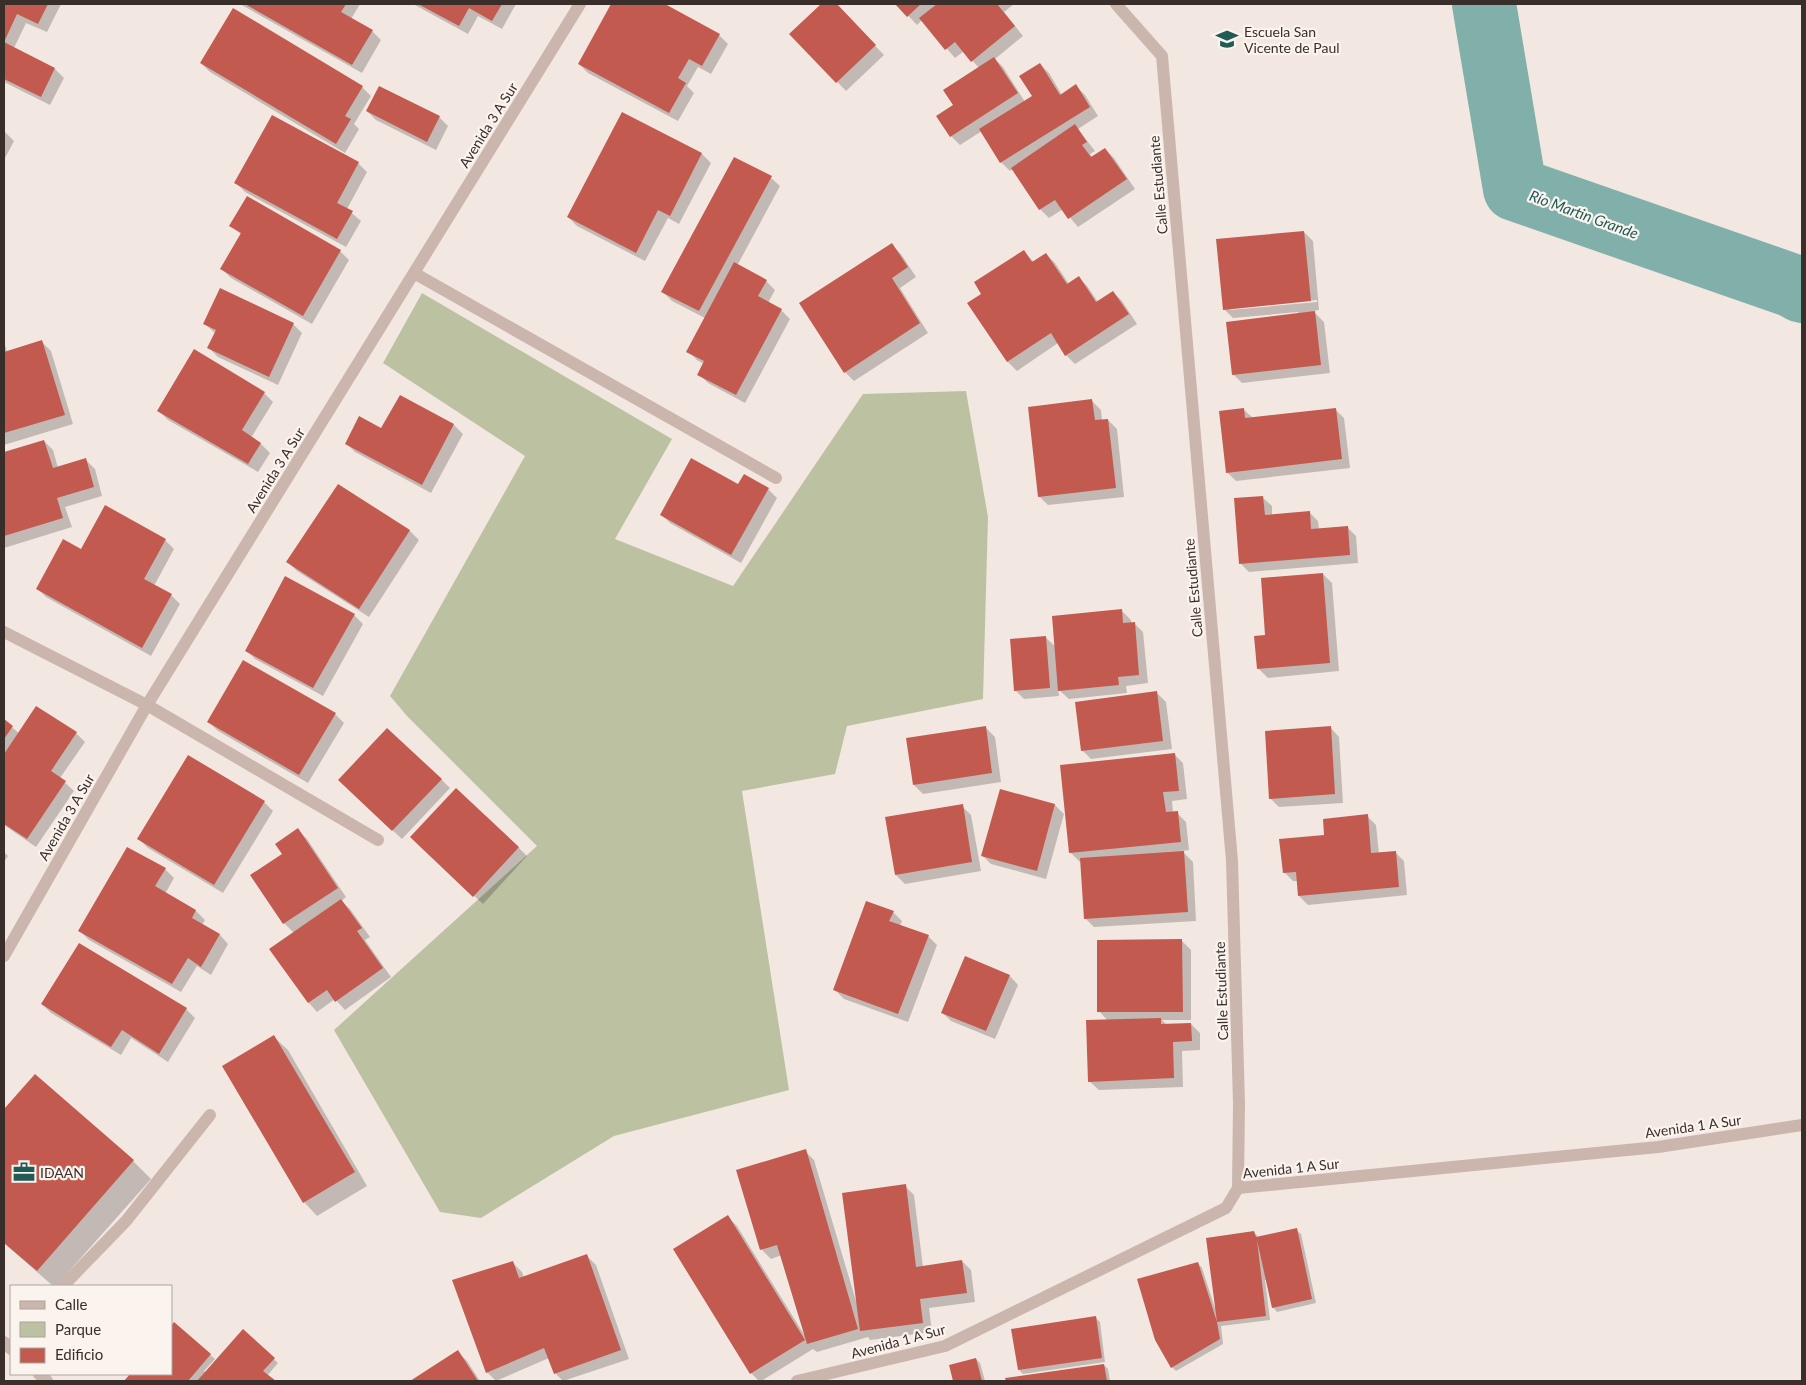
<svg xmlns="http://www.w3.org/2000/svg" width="1806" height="1385" viewBox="0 0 1806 1385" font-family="Lato,sans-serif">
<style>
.green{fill:#bcc2a1}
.shadow{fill:#0003;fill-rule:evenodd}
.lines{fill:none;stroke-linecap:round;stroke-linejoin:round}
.river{stroke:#81b0aa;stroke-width:64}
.building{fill:#c35a50}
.lane{stroke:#cbb6ad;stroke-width:12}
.street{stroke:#cbb6ad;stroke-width:12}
.labels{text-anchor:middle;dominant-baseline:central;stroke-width:4.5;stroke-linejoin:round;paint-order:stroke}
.poi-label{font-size:14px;fill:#3a2e2b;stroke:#faf3ee;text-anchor:start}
.street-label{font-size:14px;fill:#3a2e2b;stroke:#faf3ee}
.water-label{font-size:15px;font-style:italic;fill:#215b56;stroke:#faf3ee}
</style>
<rect width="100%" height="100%" fill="#f3e8e1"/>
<path class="green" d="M422,293L672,439L615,539L733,586L863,394L966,391L988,517L983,699L847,726L835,774L742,791L789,1090L614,1136L481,1218L440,1212L334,1030L537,846L407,716L390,696L525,456L383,363Z"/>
<path class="shadow" d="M4,4H61L47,32L26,23L14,48L55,69L64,78L50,105L4,82Z
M240,4H360L351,19L372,31L381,40L362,73Z
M413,4H516L502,29L478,16L468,34Z
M613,4H662L719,35L728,44L711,74L698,67L687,86L694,93L678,121L588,73L579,64Z
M823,4H835L884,55L846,91L791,34Z
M897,4H1014L1004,12L1023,36L995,59L1003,67L1025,102L1034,97L1040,64L1049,73L1062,95L1076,86L1085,95L1098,116L1078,129L1095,151L1090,154L1092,157L1105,149L1114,158L1135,189L1078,227L1063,209L1049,218L1040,209L1013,169L1010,171L1001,162L982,131L960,145L951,136L938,116L954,106L979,68L964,51L955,58L922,20L917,25Z
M201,63L362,87L371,96L354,124L359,129L345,153L210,72Z
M380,87L439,117L448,126L436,150L376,120L367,111Z
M623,113L702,154L711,163L679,224L668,218L645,261L577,226L568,217Z
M273,116L358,163L367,172L347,209L361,221L346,247L245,192L236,183Z
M4,131L14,141L4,160Z
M734,158L771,178L780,186L737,266L766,281L775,290L768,303L781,310L790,319L745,403L708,383L699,374L704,364L697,360L688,351L705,318L672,301L663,292Z
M231,226L340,251L349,260L312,324L231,278L222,269L242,235Z
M1304,232L1313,241L1319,310L1313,311L1324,322L1330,373L1242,383L1233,374L1299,314L1298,312L1233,318L1224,309ZM1317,300V302L1230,310V308Z
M892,245L901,254L916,277L900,288L928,333L854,381L845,372Z
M1023,251L1034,262L1046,254L1055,263L1069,284L1078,277L1087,286L1098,302L1113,292L1122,301L1137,324L1075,364L1066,355L1058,343L1017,371L1008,362L969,303L983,294Z
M205,324H293L302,333L278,385L218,357L209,348L216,334Z
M4,341L7,352L42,342L51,351L73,424L4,445Z
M264,393L273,402L251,438L261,444L270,453L258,472L168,420L159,411Z
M400,396L454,425L463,434L431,493L355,452L346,443L382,430Z
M1092,401L1101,410L1102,421L1108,420L1117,429L1124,497L1048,505L1039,496Z
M1243,409L1253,418L1335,409L1344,418L1350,468L1236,481L1227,472Z
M44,441L53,450L58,468L86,460L95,469L102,496L65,507L72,527L4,548V453Z
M338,485L410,531L419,540L369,617L297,571L288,562Z
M768,489L777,498L741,563L670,523L661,514Z
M1262,497L1272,506V515L1309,512L1318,521L1319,529L1347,527L1356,536L1358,563L1249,572L1240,563Z
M165,540L174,549L154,586L171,595L180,604L151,656L46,597L37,588L82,551Z
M1323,574L1332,583L1339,671L1268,678L1259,669L1256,637L1267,636Z
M1122,611L1131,620V623H1134L1143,632L1148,683L1126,686L1127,693L1069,699L1058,689L1059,696L1024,699L1015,690L1045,637L1056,647Z
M354,615L363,624L323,696L255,659L246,650Z
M1156,692L1166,702L1172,749L1091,759L1082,750Z
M335,714L344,723L308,783L218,731L209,722Z
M4,721L19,733H76L85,742L60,778L74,791L36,847L4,825Z
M1330,727L1339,737L1343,803L1279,807L1270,798Z
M986,728L995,737L1001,782L923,794L914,785Z
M1174,754L1183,763L1187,799L1172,801L1173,813H1177L1186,822L1189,850L1182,851L1193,862L1196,921L1094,927L1085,918L1082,862H1080L1071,853L1062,766Z
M441,779L450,788L402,839L348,789Z
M1001,791L1055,805L1064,814L1046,879L991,864L982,855Z
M264,802L273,811L223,893L148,848L139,839Z
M962,806L971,815L981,871L905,884L896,875L887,818Z
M1367,816L1376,825L1379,854L1395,852L1404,861L1407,895L1308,905L1299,896L1298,881H1293L1284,872L1325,836Z
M298,830L307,839L346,897L341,901L350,909L370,937L365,940L391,977L345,1010L335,999L317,1012L309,1003L271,949L294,933L284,923L252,875L283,854Z
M420,846L518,847L527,856L483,904Z
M128,848L165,869L174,878L165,894L196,911L205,920L202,925L220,935L228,944L211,975L197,966L181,992L89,940L80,931Z
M4,852L8,856L4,862Z
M893,912L902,921L900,926L928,936L937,945L908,1022L844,999L835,990Z
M1182,941L1191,950V1020H1162L1167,1025L1191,1024L1200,1033V1050L1182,1051L1183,1087L1099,1090L1089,1081L1108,1021L1099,1011Z
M1010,976L1018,985L995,1039L951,1021L942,1012Z
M42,1004L186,1009L195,1018L168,1062L131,1038L121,1055L51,1013Z
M274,1037L288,1050L367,1186L317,1216L304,1202Z
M35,1075L133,1161L151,1179L56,1286H53L4,1243V1111Z
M805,1151L814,1160L856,1301L905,1186L914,1195L923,1267L962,1261L971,1270L975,1302L929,1308L932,1332L870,1340L868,1337L817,1352L813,1349L761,1381H759L751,1373L728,1217L737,1226L805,1336L782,1255L771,1259L762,1250L738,1171Z
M1296,1230L1301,1234L1316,1303L1277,1312L1273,1307L1266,1280H1265L1270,1320L1221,1326L1223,1344L1176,1371L1172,1367L1198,1263L1202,1268L1215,1308L1216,1307L1254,1232L1258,1237Z
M587,1256L596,1265L629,1359L563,1381L555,1373L549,1358L496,1381L487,1372L513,1263L522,1272L524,1278Z
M1096,1318L1100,1322L1105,1362L1023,1374L1019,1370Z
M175,1324L215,1359L204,1371L206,1373L243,1331L278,1363L267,1376L274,1381H125L132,1374H171Z
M458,1352L467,1361L480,1381H412Z
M976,1359L980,1363L985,1381H954L950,1366Z
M1104,1365L1108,1369L1110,1381H1007V1380Z"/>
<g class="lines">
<path class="river" d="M1484,4L1515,189L1793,286L1802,291"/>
</g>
<path class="building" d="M4,4H48L38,24L17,14L4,42Z
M245,4H346L341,12L373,30L352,65Z
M418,4H502L492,21L469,8L459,26Z
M611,4H665L720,34L702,66L689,59L678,78L686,83L669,113L578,64Z
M821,4H837L876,45L836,83L789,34Z
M895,4H921L907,17Z
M937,4H997L1015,26L971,62L955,42L945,50L919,18Z
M233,8L363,86L345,116L351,119L336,144L200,63Z
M4,42L55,68L41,97L4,79Z
M994,57L1018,93L950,137L936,116L953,105L943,90Z
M1040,63L1060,95L1076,84L1090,107L1000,163L979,129L1032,96L1019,76Z
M379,86L440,116L427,142L366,111Z
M622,112L702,153L670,216L658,210L636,253L567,217Z
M272,115L359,162L337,203L353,211L337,239L234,183Z
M1075,124L1087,142L1082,145L1091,157L1105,148L1127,179L1068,219L1055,200L1039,210L1011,168Z
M734,157L772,176L699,311L661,292Z
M247,196L341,250L303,316L220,269L241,233L229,226Z
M1304,231L1311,301L1223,310L1216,239Z
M892,243L908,267L892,278L920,323L844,373L799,303Z
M1024,250L1032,262L1046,253L1067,284L1079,276L1096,302L1113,291L1129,314L1065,356L1051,333L1007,362L967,303L981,294L974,282Z
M734,262L767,280L758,296L782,309L736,395L697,375L704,361L686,352Z
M220,288L294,323L269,377L207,348L216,330L203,324Z
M1315,311L1321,365L1232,375L1226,322Z
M42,340L65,415L4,433V352Z
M194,349L265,392L242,430L261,443L248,464L157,411Z
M400,395L454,424L422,485L345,444L359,416L381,428Z
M1092,399L1095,420L1108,419L1116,488L1038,497L1028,407Z
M1244,408L1245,418L1336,408L1342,459L1226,473L1219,411Z
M44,440L53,468L86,458L94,487L57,498L63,518L4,536V452Z
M691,458L738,484L744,474L769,488L731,555L660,515Z
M338,484L410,530L359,609L286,562Z
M1263,496L1265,515L1310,511L1311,529L1348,526L1350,555L1239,564L1234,498Z
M105,505L166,539L144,579L172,594L142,648L36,589L63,539L81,549Z
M1323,573L1330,663L1257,669L1254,636L1265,635L1261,578Z
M285,576L355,614L313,688L245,651Z
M1122,609L1123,623L1135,622L1139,675L1118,677L1119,685L1058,691L1052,616Z
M1046,636L1050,688L1014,691L1010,639Z
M243,660L336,713L299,775L207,722Z
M1157,691L1163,741L1081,751L1075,702Z
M36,706L77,732L51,771L66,781L27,839L4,824V754Z
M4,719L13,726L4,739Z
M986,726L992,773L913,785L906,738Z
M1331,726L1335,794L1269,799L1265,731Z
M387,728L442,779L392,831L338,780Z
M1175,753L1179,791L1163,792L1166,812L1178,811L1181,842L1069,853L1060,765Z
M188,755L265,801L214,885L137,839Z
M456,788L519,847L473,897L410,837Z
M1000,789L1055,804L1037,871L981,856Z
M963,804L972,862L895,875L885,817Z
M1368,814L1371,853L1396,851L1399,887L1298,896L1296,872L1283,873L1279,839L1324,835L1323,819Z
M298,828L338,888L283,924L250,875L282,854L275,844Z
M127,847L166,868L155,886L196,910L192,918L220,934L201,967L188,958L172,984L78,931Z
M1184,851L1188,912L1084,919L1080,858Z
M341,899L362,928L357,931L383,968L335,1002L327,990L308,1003L269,949Z
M866,901L894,911L889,921L929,935L898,1014L833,990Z
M1182,939L1183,1012H1097V940Z
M79,943L187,1008L159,1054L122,1030L111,1047L41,1004Z
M965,956L1010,975L986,1031L941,1013Z
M1161,1018V1024L1191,1023L1192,1041L1173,1042L1174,1078L1088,1082L1086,1020Z
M274,1035L355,1172L303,1203L222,1066Z
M35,1074L134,1160L37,1271L4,1243V1109Z
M806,1149L858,1329L807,1344L777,1245L760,1250L736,1170Z
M906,1184L916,1267L962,1260L967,1293L920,1299L923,1323L860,1331L842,1193Z
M728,1215L805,1340L750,1374L673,1249Z
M1297,1228L1312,1299L1272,1308L1257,1240L1266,1316L1217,1322L1206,1238L1254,1231L1256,1237Z
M587,1254L621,1350L554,1374L544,1348L486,1373L452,1280L513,1261L519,1278Z
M1198,1262L1217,1322L1220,1339L1171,1368L1155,1340L1137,1279Z
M1096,1316L1102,1358L1018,1370L1011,1329Z
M174,1322L211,1354L188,1381H124L130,1374H171V1326Z
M243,1329L275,1358L263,1371L276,1381H197Z
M458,1350L478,1381H410Z
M976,1358L982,1381H953L949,1365Z
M1104,1364L1107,1381H1006L1005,1378Z"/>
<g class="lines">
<path class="lane" d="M63,1286L126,1221L210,1115"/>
<path class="street" d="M1116,4L1162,56L1232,861L1239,1103L1238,1188
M414,273L776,478
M4,632L147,705L378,840
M4,956L147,705L580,4
M1238,1188L1658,1147L1802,1125
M4,1342L11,1349
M39,1374L47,1381
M797,1381L945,1346L1226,1208L1238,1188"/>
</g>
<defs>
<g id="school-bare" transform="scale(1.725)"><path d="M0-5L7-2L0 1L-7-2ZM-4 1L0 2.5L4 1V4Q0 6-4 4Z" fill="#215b56" stroke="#faf3ee" stroke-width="2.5" paint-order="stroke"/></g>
<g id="office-bare" transform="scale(1.725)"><path d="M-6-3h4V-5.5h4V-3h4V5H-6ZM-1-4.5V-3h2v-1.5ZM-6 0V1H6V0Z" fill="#215b56" stroke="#faf3ee" stroke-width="2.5" paint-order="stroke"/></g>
</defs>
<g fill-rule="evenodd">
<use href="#school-bare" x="1227" y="39"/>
<use href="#office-bare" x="24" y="1172"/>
</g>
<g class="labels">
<g class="poi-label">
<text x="1244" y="31">Escuela San<tspan x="1244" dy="16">Vicente de Paul</tspan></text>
<text x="40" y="1172">IDAAN</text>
</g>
<g class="street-label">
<text transform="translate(488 125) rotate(-58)">Avenida 3 A Sur</text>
<text transform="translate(1158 185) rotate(-95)">Calle Estudiante</text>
<text transform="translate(275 470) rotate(-58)">Avenida 3 A Sur</text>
<text transform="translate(1193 588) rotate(-95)">Calle Estudiante</text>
<text transform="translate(66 817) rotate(-60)">Avenida 3 A Sur</text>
<text transform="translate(1221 991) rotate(-92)">Calle Estudiante</text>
<text transform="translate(1693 1126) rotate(-8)">Avenida 1 A Sur</text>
<text transform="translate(1291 1168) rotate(-6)">Avenida 1 A Sur</text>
<text transform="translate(898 1341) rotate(-15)">Avenida 1 A Sur</text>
</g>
<g class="water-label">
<text transform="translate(1584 214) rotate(20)">Río Martin Grande</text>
</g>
</g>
<rect width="1806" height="1385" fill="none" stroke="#3a2e2b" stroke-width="10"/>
<rect x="10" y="1285" width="162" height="90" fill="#faf3ee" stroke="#ada4a0"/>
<rect x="20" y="1301" width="25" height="8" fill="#cbb6ad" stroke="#ada4a0"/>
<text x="55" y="1310" font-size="15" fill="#3a2e2b">Calle</text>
<rect x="20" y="1322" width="25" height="15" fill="#bcc2a1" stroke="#ada4a0"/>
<text x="55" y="1335" font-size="15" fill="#3a2e2b">Parque</text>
<rect x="20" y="1348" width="25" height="15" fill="#c35a50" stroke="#ada4a0"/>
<text x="55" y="1360" font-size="15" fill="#3a2e2b">Edificio</text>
</svg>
